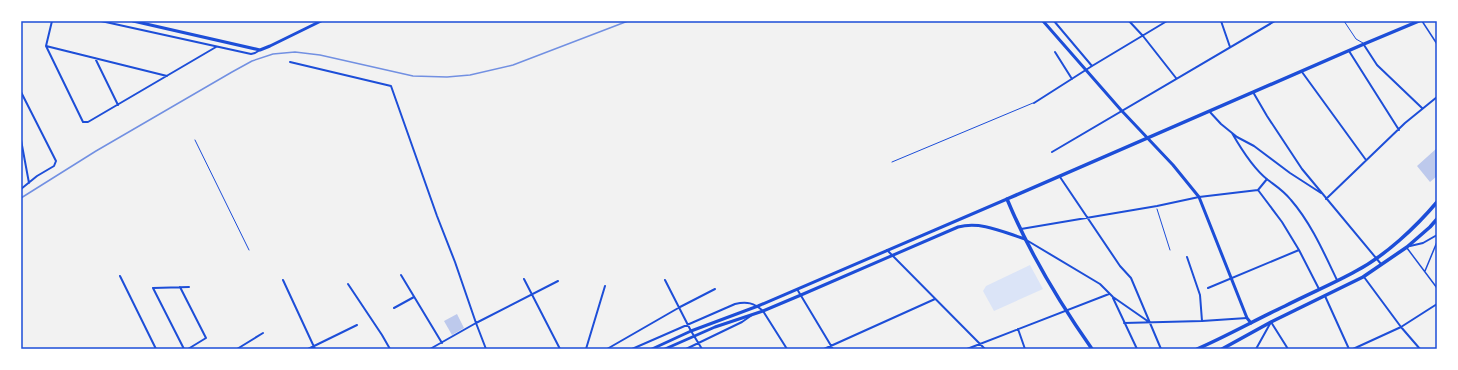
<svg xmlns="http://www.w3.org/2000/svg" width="1458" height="370" viewBox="0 0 1458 370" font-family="Poppins,sans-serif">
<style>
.green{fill:#dbe4f7}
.building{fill:#bdc9ec}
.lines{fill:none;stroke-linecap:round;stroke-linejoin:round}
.path{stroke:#1d4ed8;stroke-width:1}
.service{stroke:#1d4ed8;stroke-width:1}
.pedestrian{stroke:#1d4ed8;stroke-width:1.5}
.minor{stroke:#1d4ed8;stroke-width:2}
.tertiary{stroke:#1d4ed8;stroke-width:3}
.secondary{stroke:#1d4ed8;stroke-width:3}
.primary{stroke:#1d4ed8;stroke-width:3.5}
.rail{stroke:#7290e2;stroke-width:1.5}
.neatline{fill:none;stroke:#1d4ed8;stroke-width:1.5}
</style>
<rect width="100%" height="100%" fill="#f2f2f2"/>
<path class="green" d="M1030,265L1043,289L994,311L983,291L986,286Z"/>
<path class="building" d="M1437,148V176L1430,182L1417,166Z
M457,314L464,328L452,335L444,321Z"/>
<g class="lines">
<path class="path" d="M1157,209L1170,250"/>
<path class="service" d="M1344,21L1356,39L1363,43
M195,140L249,250
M892,162L1033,103"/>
<path class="pedestrian" d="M1422,21L1437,44
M1407,248L1437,288
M1425,271L1437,242"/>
<path class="minor" d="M52,21L46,46L83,122H88L216,47
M101,21L251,54L255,53L260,50
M1054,21L1092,66
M1129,21L1143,36L1176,78
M1221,21L1230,47
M1364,45L1377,65L1422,108
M46,46L167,76
M1349,51L1399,130
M1055,52L1072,79
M95,58L118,105
M290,62L391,86L437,216L455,262L476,323L486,349
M1302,72L1366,160
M21,92L56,161L54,166L37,176L21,189
M1253,92L1267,116L1302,169L1381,264
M1034,103L1092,66L1167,21
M1209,111L1221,124L1237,137L1254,146L1290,173L1321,193
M1232,133C1240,147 1255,170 1268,180C1276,186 1284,191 1291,200C1311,223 1324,253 1337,280
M21,140L29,183
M1052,152L1275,21
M1060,177L1120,266L1131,278L1161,349
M1258,190L1282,222L1299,250L1319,289
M1326,199L1405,123L1437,97
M1021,229L1157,206L1199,197L1258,190L1267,179
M1028,241L1100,284L1113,297L1149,322
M1410,246L1423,243L1437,235
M887,250L985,349
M1187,257L1200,295L1202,321
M401,275L442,343
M120,276L156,349
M1364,277L1401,327L1420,349
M524,279L560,349
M283,280L315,349
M665,280L691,331L702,349
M348,284L382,335L390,349
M180,287L206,338L188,349
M1208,288L1299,250
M797,289L833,349
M1325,296L1349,349
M1113,298L1137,349
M394,308L414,297
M1124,323L1202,321L1247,318
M1018,329L1025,349
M184,349L153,288L189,287
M237,349L263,333
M308,349L357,325
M430,349L476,323L558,281
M586,349L605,286
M607,349L680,307L715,289
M632,349L735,304C747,301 754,303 763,311L787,349
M686,349L742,322L752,315
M824,349L935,299
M967,349L1109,294
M1256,349L1271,322L1288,349
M1353,349L1401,327L1437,304"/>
<path class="tertiary" d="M133,21L260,50L270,46L321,21
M1043,21L1121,110L1173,165L1199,197L1247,318L1251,323"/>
<path class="secondary" d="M652,349L691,331L758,306L1007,199
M665,349L715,327L763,311L801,295L958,227C981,221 1003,232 1025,239"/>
<path class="primary" d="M1092,349C1059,302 1029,252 1007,199L1364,44L1419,21
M1197,349C1227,336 1255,320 1285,306C1308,294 1333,284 1356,271C1385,256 1416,227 1437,202
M1222,349L1271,322L1363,277L1407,247L1430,227L1437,219"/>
<path class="rail" d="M21,198L96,151L232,72L252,61L273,54L295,52L320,55L413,76L447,77L470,75L513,65L628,21"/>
</g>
<rect width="1458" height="370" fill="none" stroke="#ffffff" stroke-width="44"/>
<rect x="22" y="22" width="1414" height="326" class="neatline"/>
</svg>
